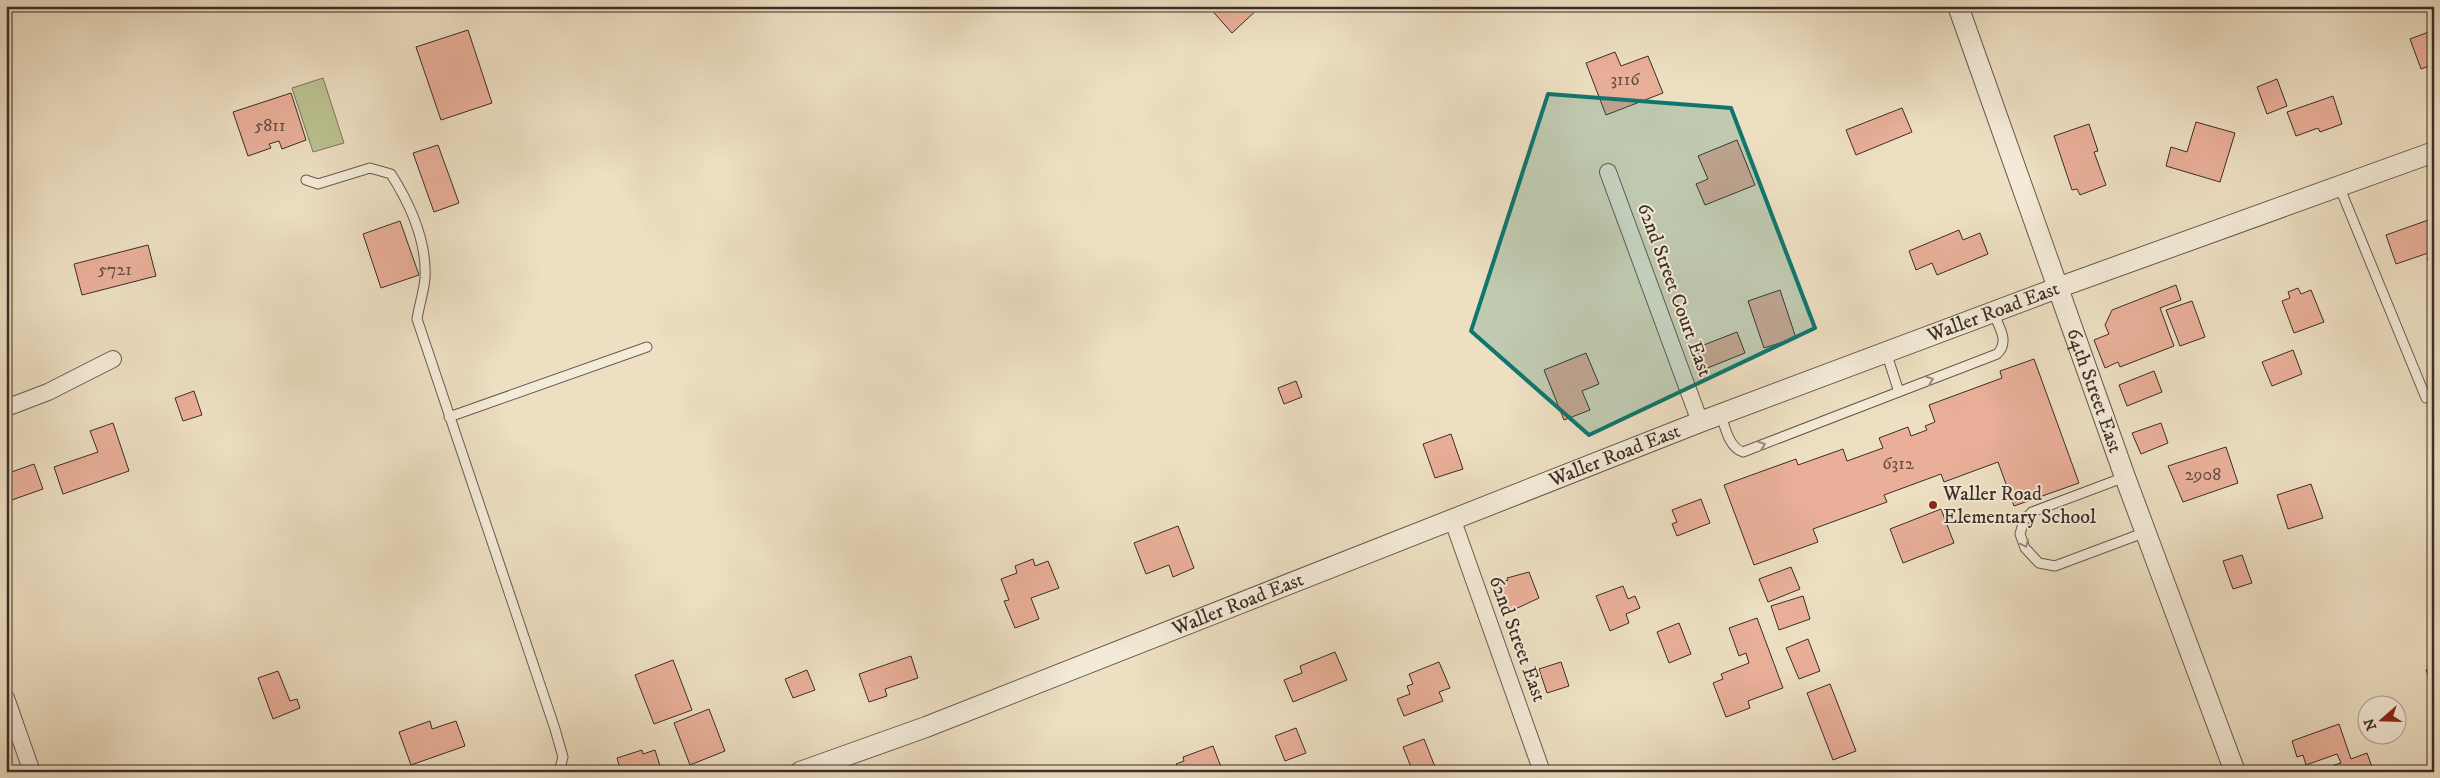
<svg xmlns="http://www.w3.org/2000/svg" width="2440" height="778" viewBox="0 0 2440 778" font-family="'IM FELL DW Pica',serif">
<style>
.green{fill:#bbc191;stroke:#7c775c}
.building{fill:#e9af99;stroke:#3c2d27}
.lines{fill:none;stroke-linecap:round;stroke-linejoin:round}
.service-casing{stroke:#685a4e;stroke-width:11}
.minor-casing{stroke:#685a4e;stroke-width:18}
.tertiary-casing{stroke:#685a4e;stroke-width:22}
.service{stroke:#f3ead7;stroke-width:9}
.minor{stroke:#f3ead7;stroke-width:16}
.tertiary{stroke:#f3ead7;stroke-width:20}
.oneway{stroke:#988c7f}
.marked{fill:#0f766e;fill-opacity:0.2;stroke:#0f766e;stroke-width:4;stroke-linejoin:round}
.poi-dot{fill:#8f2418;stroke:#f3ead7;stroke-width:2}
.labels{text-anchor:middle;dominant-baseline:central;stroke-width:4;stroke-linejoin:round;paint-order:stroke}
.number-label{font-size:18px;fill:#674e44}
.street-label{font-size:20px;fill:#3c2d27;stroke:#f3ead7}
.poi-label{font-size:20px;fill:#3c2d27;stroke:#f3ead7;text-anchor:start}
</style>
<rect width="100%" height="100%" fill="#eddfc2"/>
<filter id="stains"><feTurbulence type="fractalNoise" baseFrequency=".004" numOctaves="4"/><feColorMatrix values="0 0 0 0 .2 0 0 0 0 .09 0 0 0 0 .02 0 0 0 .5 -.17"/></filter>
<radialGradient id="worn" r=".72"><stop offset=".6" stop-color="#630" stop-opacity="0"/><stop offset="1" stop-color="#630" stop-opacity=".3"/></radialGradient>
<path class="green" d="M323,78L344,143L313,152L292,88Z"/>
<path class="building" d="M1208,6H1261L1232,33Z
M468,30L492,103L441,120L416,47Z
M2434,30V64L2421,69L2410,39Z
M1615,52L1621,66L1648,56L1663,93L1606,115L1586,63Z
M2277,79L2287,106L2267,114L2257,87Z
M291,93L306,140L282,149L279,141L269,144L271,148L248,156L233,112Z
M2333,96L2342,124L2320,132L2318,128L2296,136L2287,112Z
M1902,108L1912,132L1856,155L1846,130Z
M2196,122L2235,133L2220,182L2166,166L2171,147L2187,152Z
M2089,124L2098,151L2094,152L2106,185L2080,195L2077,189L2072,190L2054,136Z
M1737,140L1755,185L1705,205L1696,184L1708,179L1698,156Z
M438,145L459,203L434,212L413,153Z
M6,216L12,233L6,236Z
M2434,218V251L2396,264L2386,235Z
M400,221L419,275L381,288L363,234Z
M1959,230L1963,240L1980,233L1988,254L1937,275L1932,263L1916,270L1909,251Z
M148,245L156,276L82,295L74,264Z
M2434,256V278L2427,258Z
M2176,285L2181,300L2160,308L2174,346L2120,367L2118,362L2105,368L2094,340L2109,334L2105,325L2112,310Z
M2298,288L2301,294L2311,290L2324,322L2294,333L2282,301L2290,298L2288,292Z
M1780,290L1796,338L1764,348L1748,301Z
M2192,301L2205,337L2180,346L2166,310Z
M1737,332L1745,353L1705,369L1696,348Z
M2293,350L2302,374L2272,386L2262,362Z
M1586,353L1599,384L1582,391L1590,410L1564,420L1544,370Z
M2034,359L2079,483L2014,506L1998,462L1944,482L1941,474L1884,495L1887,502L1813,529L1818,542L1754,565L1724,485L1796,459L1798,465L1843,449L1847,461L1883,448L1879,438L1908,427L1911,436L1927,430L1925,426L1935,422L1929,405L2002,378L2000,371Z
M2154,371L2162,392L2127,406L2119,385Z
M1296,381L1302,397L1284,404L1278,388Z
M194,391L202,415L183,421L175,398Z
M113,423L129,471L63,494L54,467L98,452L90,431Z
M2161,423L2168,443L2141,454L2132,433Z
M1451,434L1463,469L1435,478L1423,444Z
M2226,447L2238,483L2183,502L2168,466Z
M34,464L43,489L6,502V474Z
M2311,484L2323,518L2288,529L2277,495Z
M1701,499L1710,523L1677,536L1672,524L1677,522L1672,510Z
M1941,509L1954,543L1903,563L1890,529Z
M1178,526L1194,568L1173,577L1169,565L1146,574L1134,543Z
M2242,555L2252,583L2233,589L2223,561Z
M1033,559L1035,566L1048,561L1059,588L1031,598L1039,619L1015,628L1004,601L1009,600L1001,579L1017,573L1015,566Z
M1791,567L1800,589L1768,602L1759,579Z
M1529,572L1539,598L1509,612L1498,584L1508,580L1507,578Z
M1623,586L1628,599L1635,596L1640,608L1626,614L1629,623L1610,631L1596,596Z
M1803,596L1810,619L1779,630L1771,606Z
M1757,618L1783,688L1748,701L1750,708L1726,717L1713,683L1723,679L1721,674L1749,663L1746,653L1739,656L1729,628Z
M1679,623L1691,654L1669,663L1657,632Z
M1808,639L1820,671L1799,679L1786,648Z
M1335,652L1347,680L1293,702L1284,680L1302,673L1300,666Z
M911,656L918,678L885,689L887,696L869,702L859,674Z
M673,660L692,710L654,724L635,675Z
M1439,662L1450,688L1439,692L1443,701L1404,716L1397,699L1410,694L1407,686L1413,684L1409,674Z
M1561,662L1569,686L1547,693L1539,669Z
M2434,667V690L2426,670Z
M807,670L815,690L793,698L785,679Z
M278,671L290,701L297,699L300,708L273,719L258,678Z
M1830,684L1856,751L1833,760L1807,693Z
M709,709L725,751L690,765L674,723Z
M430,721L432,729L456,721L465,746L411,765L399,732Z
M2339,724L2351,759L2367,753L2373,770L2337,772L2334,765L2341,763L2337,754L2306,765L2303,755L2297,757L2292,741Z
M1296,728L1306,753L1285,761L1275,736Z
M1424,739L1437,772H1413L1403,747Z
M1213,746L1223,772H1179L1176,764L1184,761L1183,757Z
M642,750L643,754L655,750L662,772H621L617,758Z"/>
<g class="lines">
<g class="service-casing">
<path id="service" d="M306,180L318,184L370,168L391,174C410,204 427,240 425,278C424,291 419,306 417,319L555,729L563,757L559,772
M2339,186L2426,398
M1886,352L1899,392
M1721,415C1725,427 1729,448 1743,452L1997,354C2010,342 1999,327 1993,312
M449,417L647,347
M2125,477L2032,512L2024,520L2020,534L2025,548L2039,563L2055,566L2146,532
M2429,772L2434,770"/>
</g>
<g class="minor-casing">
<path id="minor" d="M1608,172L1700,422
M6,408L48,392L113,359
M1453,521L1542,772
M6,698L32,772"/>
</g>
<g class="tertiary-casing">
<g id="tertiary">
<path id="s1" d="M1958,6L2125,477L2235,772"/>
<path id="s2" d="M800,772L926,727L1700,422L2060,287L2434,152"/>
</g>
</g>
<use href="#service" class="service"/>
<use href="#minor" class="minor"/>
<use href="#tertiary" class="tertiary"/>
</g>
<defs><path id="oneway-chevron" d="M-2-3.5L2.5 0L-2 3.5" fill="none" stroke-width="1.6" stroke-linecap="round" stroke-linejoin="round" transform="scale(1.25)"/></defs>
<g class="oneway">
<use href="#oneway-chevron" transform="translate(1930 380) rotate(-21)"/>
<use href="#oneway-chevron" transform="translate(1762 445) rotate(-21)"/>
<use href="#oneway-chevron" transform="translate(2025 544) rotate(65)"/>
</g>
<path class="marked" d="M1548,94L1731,108L1815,328L1589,435L1471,331Z"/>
<circle class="poi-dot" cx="1933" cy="505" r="5"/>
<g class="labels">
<g class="number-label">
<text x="1625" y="80">3116</text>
<text x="270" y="126">5811</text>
<text x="115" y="270">5721</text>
<text x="1898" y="464">6312</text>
<text x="2203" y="475">2908</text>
</g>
<g class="street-label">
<text transform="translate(1674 290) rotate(70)">62nd Street Court East</text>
<text stroke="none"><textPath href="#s2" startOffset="1279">Waller Road East</textPath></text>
<text stroke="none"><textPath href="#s1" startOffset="408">64th Street East</textPath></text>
<text stroke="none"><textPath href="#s2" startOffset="874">Waller Road East</textPath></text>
<text stroke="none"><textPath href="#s2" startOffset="469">Waller Road East</textPath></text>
<text transform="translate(1517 639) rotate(70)">62nd Street East</text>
</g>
<g class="poi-label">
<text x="1943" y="494">Waller Road<tspan x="1943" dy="23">Elementary School</tspan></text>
</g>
</g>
<rect width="2440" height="778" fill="none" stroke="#eddfc2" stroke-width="25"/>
<rect x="8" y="8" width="2425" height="763" fill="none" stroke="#3c2d27" stroke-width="2.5"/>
<rect x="12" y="12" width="2415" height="753" fill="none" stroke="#3c2d27"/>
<g transform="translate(2382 720) rotate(250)"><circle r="24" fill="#f3ead7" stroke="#aa9e91"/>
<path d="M0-4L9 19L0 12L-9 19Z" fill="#8f2418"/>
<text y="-8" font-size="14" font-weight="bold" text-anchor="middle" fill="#3c2d27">N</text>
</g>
<rect width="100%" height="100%" filter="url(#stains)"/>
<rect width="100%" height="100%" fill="url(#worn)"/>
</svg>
